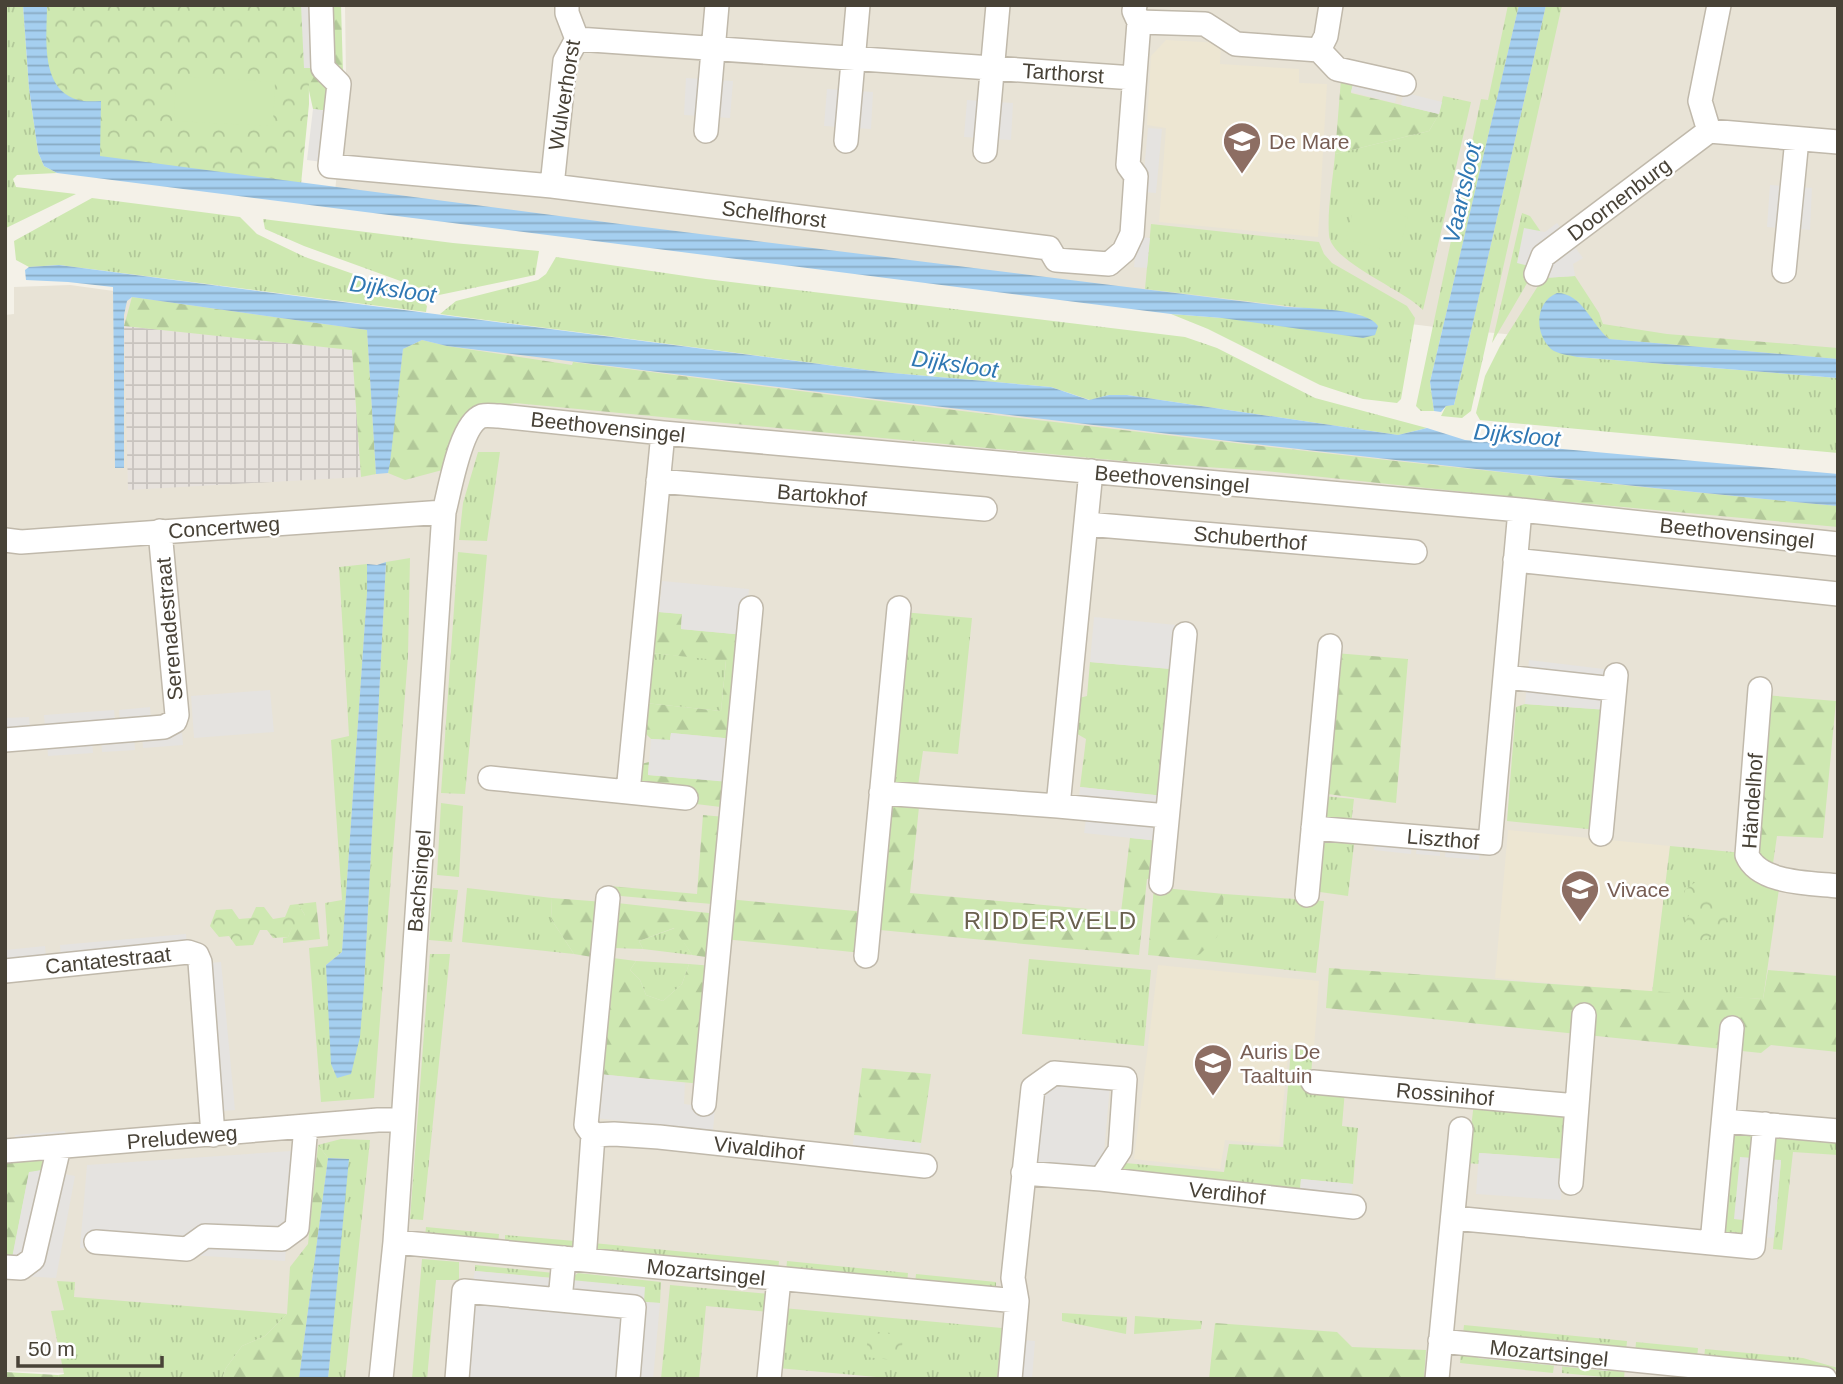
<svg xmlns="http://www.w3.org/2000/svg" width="1843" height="1384" viewBox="0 0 1843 1384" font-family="Arial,sans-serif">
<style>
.residential{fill:#e8e3d6}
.industrial{fill:url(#industrial-grid)}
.education{fill:#ede6d2}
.grass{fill:url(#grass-tufts)}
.forest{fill:url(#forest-firs)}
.park{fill:url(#park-crowns)}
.pitch{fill:#cee8b1}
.parking{fill:#e5e3e0}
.water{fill:url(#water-rules)}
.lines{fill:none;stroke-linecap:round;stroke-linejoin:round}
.minor-casing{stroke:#c0b9ab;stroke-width:26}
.minor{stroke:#fff;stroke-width:23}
.labels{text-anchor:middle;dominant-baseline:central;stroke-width:5;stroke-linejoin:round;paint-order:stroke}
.street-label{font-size:21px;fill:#484237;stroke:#fff}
.education-label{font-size:21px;fill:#785e54;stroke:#fff;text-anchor:start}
.water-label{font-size:23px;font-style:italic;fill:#3078b3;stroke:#fff}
.quarter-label{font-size:24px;letter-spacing:2px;fill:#6a604e;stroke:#fff}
</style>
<defs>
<pattern id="industrial-grid" width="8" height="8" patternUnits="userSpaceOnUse" patternTransform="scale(1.75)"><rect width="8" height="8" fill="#e7e2dd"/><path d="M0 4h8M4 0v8" fill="none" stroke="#c8c3be"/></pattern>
<pattern id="grass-tufts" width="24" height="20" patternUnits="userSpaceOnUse" patternTransform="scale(1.75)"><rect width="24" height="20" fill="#cee8b1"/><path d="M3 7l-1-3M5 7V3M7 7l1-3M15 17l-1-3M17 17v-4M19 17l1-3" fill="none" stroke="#b2c899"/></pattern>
<pattern id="forest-firs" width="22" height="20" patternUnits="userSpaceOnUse" patternTransform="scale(1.75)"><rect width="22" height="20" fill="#cee8b1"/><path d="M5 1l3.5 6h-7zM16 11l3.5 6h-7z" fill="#b2c899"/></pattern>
<pattern id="park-crowns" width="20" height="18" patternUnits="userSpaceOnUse" patternTransform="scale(1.75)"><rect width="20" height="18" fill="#cee8b1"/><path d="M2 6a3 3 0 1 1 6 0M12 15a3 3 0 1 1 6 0" fill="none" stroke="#b2c899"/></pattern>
<pattern id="water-rules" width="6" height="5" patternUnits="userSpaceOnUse" patternTransform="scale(1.75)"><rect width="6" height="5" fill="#a5cff0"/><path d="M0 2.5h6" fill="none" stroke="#88aac3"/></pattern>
</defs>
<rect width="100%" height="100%" fill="#f4f1e8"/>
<path class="residential" d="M345,5H1838V366L1452,329L561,222L335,192L346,77Z
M70,285L465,339L1838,482V1379H139L99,1374L5,1371V315L14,314V287Z"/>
<path class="industrial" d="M124,326L352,350L361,477L128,490Z"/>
<path class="education" d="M1166,40L1221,43L1220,64L1299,69V83L1327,84L1318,237L1159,222L1166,128L1147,125L1151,56Z
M1508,830L1670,846L1652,993L1495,978Z
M1158,965L1319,981L1314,1047L1289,1045L1279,1145L1225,1140L1220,1169L1134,1159Z"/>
<path class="grass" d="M5,5H23L29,88L38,152L44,166L57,173L17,175L13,179L16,187L76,194L6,228Z
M1508,5H1519L1430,382L1434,411H1421L1416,406L1481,99L1488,100Z
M1546,5H1562L1471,411L1462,418L1441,416L1446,406L1454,405Z
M1443,96L1471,102L1423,310C1403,289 1331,262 1329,235C1327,209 1333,180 1335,154L1429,131L1439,114Z
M92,198L240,217L257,234L305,257L419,297L427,306L426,312L59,265L29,267L16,260L14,241Z
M1522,213L1530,216L1541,232L1524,229L1534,267L1533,273L1492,343Z
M263,219L453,243L539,251L535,275L439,295L304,246L265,229Z
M1151,224L1319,242L1324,254L1332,263L1407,306L1415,318L1401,399L1397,403L1363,399L1320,385L1208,329L1171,314L1222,318L1363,315L1145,289Z
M556,257L706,279L1185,337L1217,348L1315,398L1427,428L1398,435L1127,395H1109L1090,400L1051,387L881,372L440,314L456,301L538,280L546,274Z
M1575,276L1599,313L1603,324L1599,330L1577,301V357L1838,378V453L1480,420L1476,413L1485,376L1500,346L1543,278Z
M478,452H500L487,541L459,540L463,503Z
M458,552L487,555L465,794L441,793Z
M410,558L408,656L374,1098L321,1102L309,948L328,946L325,903L342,900L331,740L349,736L339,567L367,564V593L342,952L326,965L333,1072L364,986L386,562Z
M902,612L972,618L958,754L923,751L918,786L889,784Z
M651,653L726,660L721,711L645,703Z
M1090,662L1171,669L1164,796L1080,787L1086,739L1072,731L1075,699L1087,696Z
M1525,704L1608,710L1598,830L1507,821L1516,707Z
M1323,796L1354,799L1351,824L1321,819Z
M441,803L463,806L459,877L437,875Z
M1317,832L1355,836L1348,896L1313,891Z
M1670,846L1743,853L1780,882L1763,999L1652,993Z
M433,888L458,890L452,942L429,940Z
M467,888L552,898L551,919L574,954L462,942Z
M1224,894L1324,901L1316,973L1188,959C1211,948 1222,918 1224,894Z
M675,928L692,955L643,949L639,941Z
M430,954H450L423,1220L410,1219Z
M1029,959L1151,970L1144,1046L1022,1034Z
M636,961L689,964L682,984L663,1001L646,995L640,980L630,970Z
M1291,1049L1313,1051L1310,1087L1345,1090L1342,1126L1358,1128L1353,1184L1301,1179L1300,1191L1121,1174L1125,1163L1224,1172L1229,1144L1283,1147Z
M1474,1102L1568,1114L1564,1159L1480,1153L1479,1164L1467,1163Z
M1726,1126L1838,1138V1155L1793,1152L1782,1250L1773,1249L1781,1161L1735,1219L1746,1220L1745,1236L1715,1234Z
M341,1139L370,1140L345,1379H328L348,1159L328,1158L318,1145Z
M426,1227L499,1234L498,1244L425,1236Z
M505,1235L575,1241V1248L505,1245Z
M593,1243L779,1261L778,1271L593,1253Z
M422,1259L459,1262V1280H436L427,1379H412Z
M787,1261L908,1273L907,1283L786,1271Z
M475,1265L554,1273V1278L475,1271Z
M578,1273L661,1282L660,1303L644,1302V1287L572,1286L574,1276Z
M916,1274L996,1282V1291L915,1283Z
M57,1281L75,1282L74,1297L287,1314L265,1336L242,1346L226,1368L222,1379H60L58,1375L64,1374L51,1311L64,1310Z
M670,1285L771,1294L769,1312L706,1306L699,1379H661Z
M783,1308L1002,1328L997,1379H898L778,1368Z
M1062,1313L1127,1317L1126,1334L1062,1321Z
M1135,1316L1202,1321L1201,1329L1134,1334Z
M1464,1325L1627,1341L1626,1351L1463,1334Z
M1636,1342L1698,1348L1697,1358L1635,1353Z
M1705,1349L1803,1358L1838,1368V1370L1704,1358Z
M1461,1351L1478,1352V1358L1554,1365L1553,1373L1460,1363Z
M1608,1365L1625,1366L1624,1379L1562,1373V1366L1607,1371Z"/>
<path class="forest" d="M330,5H341L343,73L332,72Z
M304,68H323L336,112L313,109Z
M1341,79L1354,80L1351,93L1439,114L1429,131L1335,154Z
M132,297L367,330L376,474L361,477L352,350L124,326Z
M1603,324L1667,334L1838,348V359L1609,339L1599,330Z
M422,340L447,346L572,365L573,362C994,417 1415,466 1838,506V527L1483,494L1265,471L1133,462L515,403L475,410L461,420L446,469L405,480L388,473L403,349Z
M659,612L682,614L681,629L745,635L734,739L671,733L670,740L651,739L643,731L645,703L721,711L726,661L651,653L653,632Z
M1335,653L1408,659L1396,803L1320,793Z
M1764,695L1836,701L1823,838L1777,836L1772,870L1756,862Z
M649,762L648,775L723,781L729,808L696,804L692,791L641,785V764Z
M891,805L919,807L910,893L1121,912L1130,838L1160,841L1157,878L1147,879L1139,955L880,930Z
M703,815L725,817L712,904L609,895L610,886L697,894Z
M1154,887L1224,894L1222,915L1217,937L1200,954L1188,959L1148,955Z
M552,898L604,902L598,958L574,954L551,919Z
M728,899L866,912L862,953L724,939Z
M316,902L320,939L283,943V938L288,937L292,927L305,915L298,904Z
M617,903L718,914L713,958L692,955L674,928L639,941L643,949L614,948Z
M613,958L636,961L630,970L640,980L646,995L663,1001L682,984L689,964L713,966L702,1084L598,1074Z
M1329,968L1763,999L1768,970L1838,976V1052L1771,1045L1761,1053L1326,1008Z
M862,1068L931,1074L921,1143L854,1135Z
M318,1145L328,1158L299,1379H222L226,1368L242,1346L265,1336L287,1314L290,1267L308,1244Z
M44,1156L42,1170L29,1173L12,1259H5V1159Z
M1215,1323L1337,1332L1352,1347L1426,1350L1424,1379H1209Z
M5,1372L58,1375L60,1379H5Z"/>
<path class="park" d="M32,5H308L309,104L300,194L50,147Z
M1703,882L1722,899L1730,914C1721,931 1710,942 1690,943C1681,931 1683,924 1691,912L1685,902L1684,891L1694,883Z
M298,904L305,915L301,926L292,928L288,937L273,938L267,930H260L253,945L236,946L229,936L219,937L210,926L216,910L232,909L239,919L251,918L256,907H264L273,919L285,917L290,905Z
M868,1331L903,1334L901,1361L866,1357Z"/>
<path class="pitch" d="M176,76L275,82L273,126L174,121Z
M1355,203L1408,217L1398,253L1346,239Z"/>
<path class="parking" d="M301,5H321L323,68H304Z
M686,78L733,81L730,118L684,115Z
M1354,80L1442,102L1439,114L1401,105L1403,95L1397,94L1395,103L1351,92Z
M827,89L873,92L871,129L824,126Z
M967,100L1013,103L1011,140L964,137Z
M313,109L336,112L330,163L307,160Z
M1148,128L1162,129L1156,193L1142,192Z
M1770,185L1812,188L1810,230L1767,227Z
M1557,223L1583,258L1573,264L1575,276L1543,278L1542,269L1517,263L1524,228L1545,232Z
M1137,237L1150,238L1147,268L1134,267Z
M662,581L749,589L745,635L681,629L682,614L659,612Z
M1094,617L1176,625L1171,669L1090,662Z
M1529,660L1612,670L1608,710L1525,704Z
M270,690L274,732L194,738L191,696Z
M150,707L151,720L120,722L119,710Z
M114,710L115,722L45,728L44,715Z
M29,717L30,729L5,731V718Z
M182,733L183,745L143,748L142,736Z
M671,733L734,739L729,782L648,775L651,739L670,740Z
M134,737L135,750L102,752L101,740Z
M92,740L93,753L48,756L47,743Z
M1080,787L1164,796L1160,841L1084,833L1086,819L1077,817Z
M1375,839L1480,849L1479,860L1445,857L1446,847H1440V856L1416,854L1417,845L1412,844L1411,854L1374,850Z
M186,934L187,946L61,957L60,945Z
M45,946L46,958L5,962V950Z
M221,962L235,1110L223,1111L210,963Z
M598,1074L685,1083L684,1104L715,1108L713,1130L594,1118Z
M1024,1078L1110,1086L1101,1186L1015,1178Z
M65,1131L66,1138L16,1141L15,1135Z
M854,1135L921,1143L919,1159L852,1151Z
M291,1151L293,1160L285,1261L80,1248L87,1165Z
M1479,1153L1564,1159L1561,1200L1476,1194Z
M1740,1157L1781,1160L1774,1238L1745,1236L1746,1220L1734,1219Z
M42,1170L75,1176L56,1278L5,1275L12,1258L29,1172Z
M1301,1179L1353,1184L1351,1196L1300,1191Z
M475,1271L645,1287L644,1302L660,1303L653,1379H451Z
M711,1279L976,1305L975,1310L711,1285Z
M1022,1340L1035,1341L1032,1379H1019Z
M1478,1352L1608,1365V1371L1478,1358Z"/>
<path class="water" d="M23,5H47C47,36 39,89 78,100C85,102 94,101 101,101L100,156L620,224L1288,307C1308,308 1368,309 1378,326L1375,335L1363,338L1222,318L1171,314L57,173L44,166L38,152L29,88Z
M1519,5H1546L1454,405L1446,406L1441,412L1434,411L1430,382Z
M59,265L881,372L1051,387L1089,400L1109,395H1127L1398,435L1427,428L1465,440L1838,474V506C1373,462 910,403 447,346L422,340L403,349L390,463L388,473L376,474L367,330L132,297L127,301L124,315V468H115L113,287L68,282L26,280L25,270L29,267Z
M1557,293C1582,293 1592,325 1609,339L1838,359V378L1577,357C1569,355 1557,354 1551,349C1534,333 1535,302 1557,293Z
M386,562L364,986L360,1037L351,1074L337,1078L331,1064L326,965L342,952L367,593V564L377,565Z
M328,1158L349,1159L328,1379H299Z"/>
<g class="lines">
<g class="minor-casing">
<path id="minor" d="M321,5L323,68L339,84L330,166L552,186L1049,248L1056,260L1109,264L1124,251L1132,234L1136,176L1128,165L1139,22L1134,11L1135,5
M1139,22L1205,24L1236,44L1319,50L1337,69L1404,84
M577,39L1134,78
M1319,50L1326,36L1331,5
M706,131L717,5
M1709,131L1700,101L1719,5
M846,141L858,5
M985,151L998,5
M552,186L565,61L577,39L567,13V5
M1784,271L1797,139
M1536,274L1543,256L1709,131L1838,142
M658,481L985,509
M1086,524L1415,552
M5,540L21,542L444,512
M1515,560L1838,594
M1506,677L1614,689
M1760,689L1747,855C1759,884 1811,883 1838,886
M5,740L164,727L175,721L177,715L160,531
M490,778L628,792L663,433
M628,792L686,798
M881,793L1058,806L1091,471
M1058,806L1167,816
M1313,828L1490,843L1520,510
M1601,834L1616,675
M1161,883L1185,634
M1307,895L1330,646
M866,956L899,608
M5,971L188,952L197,955L200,962L213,1135
M1313,1082L1577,1106
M704,1104L751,608
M1724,1121L1838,1131
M593,1135L586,1125L608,898
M5,1151L378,1120H403
M1023,1173L1101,1179L1354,1207
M1571,1183L1584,1015
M1453,1218L1753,1247L1765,1124
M96,1242L187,1249L205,1236L282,1239L297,1228L306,1126
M395,1242L1017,1301
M1712,1243L1732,1028
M564,1258L560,1300L634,1307L628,1379
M584,1260L593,1135L614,1134L659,1137L925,1166
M5,1267L21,1268L33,1259L59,1147
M1440,1341L1825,1379
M381,1379L395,1242L444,512C450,490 460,424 482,416C487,415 494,416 499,416L663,433L1520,510L1838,544
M457,1379L464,1291L560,1300
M769,1379L779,1279
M1010,1379L1017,1301L1013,1278L1033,1088L1054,1073L1125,1079L1120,1150L1101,1179
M1437,1379L1461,1129"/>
</g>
<use href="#minor" class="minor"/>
</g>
<defs>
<g id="school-pin" transform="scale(2.0125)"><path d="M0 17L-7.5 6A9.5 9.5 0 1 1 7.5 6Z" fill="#8d6e63" stroke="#fff"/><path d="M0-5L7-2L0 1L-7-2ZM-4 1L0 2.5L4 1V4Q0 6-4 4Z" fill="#fff"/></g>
</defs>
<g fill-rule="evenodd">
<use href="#school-pin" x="1242" y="141"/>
<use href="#school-pin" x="1580" y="889"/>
<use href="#school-pin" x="1213" y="1063"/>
</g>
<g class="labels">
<g class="street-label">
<text transform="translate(1063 73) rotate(4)">Tarthorst</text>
<text transform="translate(564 95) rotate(-81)">Wulverhorst</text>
<text transform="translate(1619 199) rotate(-37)">Doornenburg</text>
<text transform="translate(774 214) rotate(7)">Schelfhorst</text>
<text transform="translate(608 427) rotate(6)">Beethovensingel</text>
<text transform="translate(1172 479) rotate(5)">Beethovensingel</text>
<text transform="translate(822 495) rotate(5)">Bartokhof</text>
<text transform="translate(224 527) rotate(-4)">Concertweg</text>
<text transform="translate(1737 533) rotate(6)">Beethovensingel</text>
<text transform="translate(1250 538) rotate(5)">Schuberthof</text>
<text transform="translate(169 629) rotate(-95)">Serenadestraat</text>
<text transform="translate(1752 801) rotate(-86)">Händelhof</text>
<text transform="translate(1443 839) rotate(5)">Liszthof</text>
<text transform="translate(419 881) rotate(-85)">Bachsingel</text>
<text transform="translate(108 960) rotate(-6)">Cantatestraat</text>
<text transform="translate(1445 1094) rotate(5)">Rossinihof</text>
<text transform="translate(182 1137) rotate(-5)">Preludeweg</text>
<text transform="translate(759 1148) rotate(6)">Vivaldihof</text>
<text transform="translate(1227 1193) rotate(6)">Verdihof</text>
<text transform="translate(706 1272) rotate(6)">Mozartsingel</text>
<text transform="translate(1549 1353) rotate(6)">Mozartsingel</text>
</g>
<g class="education-label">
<text x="1269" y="141">De Mare</text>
<text x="1607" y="889">Vivace</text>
<text x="1240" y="1051">Auris De<tspan x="1240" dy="24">Taaltuin</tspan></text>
</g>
<g class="water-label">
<text transform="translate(1462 193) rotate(-77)">Vaartsloot</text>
<text transform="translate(393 289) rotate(8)">Dijksloot</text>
<text transform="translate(955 364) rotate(8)">Dijksloot</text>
<text transform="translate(1517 435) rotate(5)">Dijksloot</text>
</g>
<g class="quarter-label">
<text x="1051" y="920">RIDDERVELD</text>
</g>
</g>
<rect width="1843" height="1384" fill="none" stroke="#484237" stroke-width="14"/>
<path d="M18 1356v10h144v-10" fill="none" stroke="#484237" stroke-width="3.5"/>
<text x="28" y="1356" font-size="21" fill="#484237" stroke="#ffffff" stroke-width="5" paint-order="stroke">50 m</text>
</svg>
